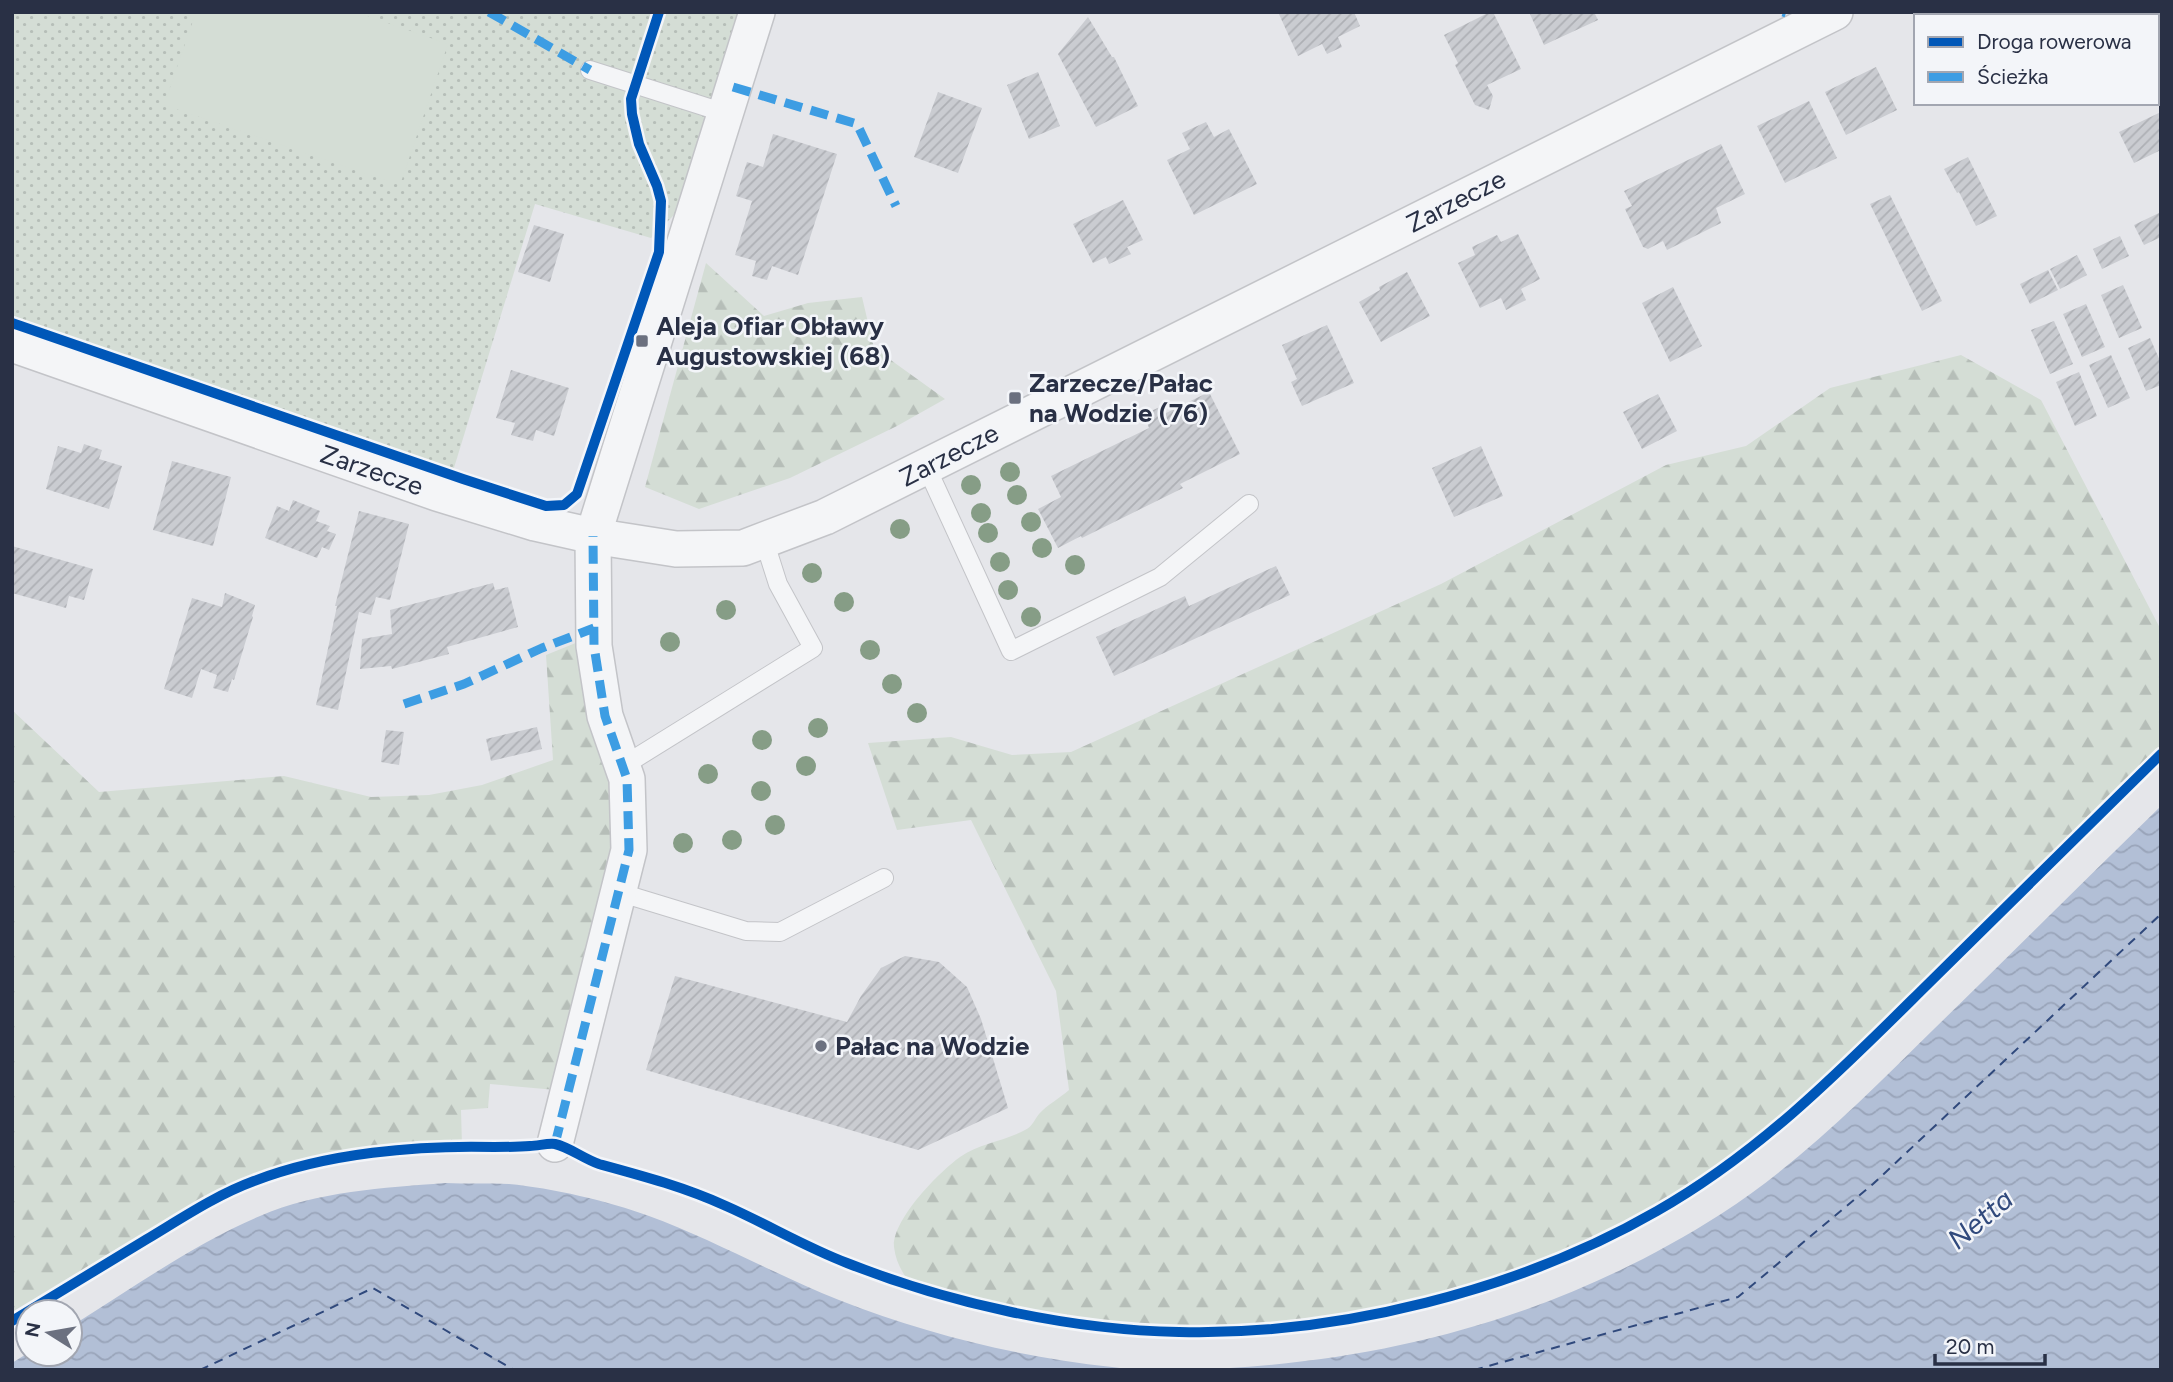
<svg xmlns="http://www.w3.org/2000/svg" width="2173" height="1382" viewBox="0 0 2173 1382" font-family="Figtree,sans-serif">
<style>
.forest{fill:url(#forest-firs)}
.park{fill:url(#park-dots)}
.pitch{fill:#d4ddd5}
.water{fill:url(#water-waves)}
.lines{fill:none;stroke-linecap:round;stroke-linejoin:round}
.ferry{stroke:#30497c;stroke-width:2;stroke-dasharray:9 7;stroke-linecap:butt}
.building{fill:url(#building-hatch)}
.service-casing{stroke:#c3c4c8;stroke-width:20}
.minor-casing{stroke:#c3c4c8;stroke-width:38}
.service{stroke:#f4f5f7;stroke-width:18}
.minor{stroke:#f4f5f7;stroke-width:35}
.quiet{stroke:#3d9de3;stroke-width:9;stroke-dasharray:18 9;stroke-linecap:butt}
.cycleway-casing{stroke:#f3f5f9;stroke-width:15}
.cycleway{stroke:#0057b8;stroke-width:10}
.tree{fill:#869d86}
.poi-dot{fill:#6b707f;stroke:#f3f5f9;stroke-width:2.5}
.labels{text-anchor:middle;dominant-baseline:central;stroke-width:5;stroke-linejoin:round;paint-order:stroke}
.street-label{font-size:26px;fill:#293045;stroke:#f3f5f9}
.poi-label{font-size:26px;font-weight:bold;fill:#293045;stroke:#f3f5f9;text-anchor:start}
.water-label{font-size:28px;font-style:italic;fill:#30497c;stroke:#f3f5f9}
</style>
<defs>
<pattern id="forest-firs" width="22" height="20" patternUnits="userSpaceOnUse" patternTransform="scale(1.75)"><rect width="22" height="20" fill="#d4ddd5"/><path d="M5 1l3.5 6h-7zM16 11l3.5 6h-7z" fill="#b6beb8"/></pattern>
<pattern id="park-dots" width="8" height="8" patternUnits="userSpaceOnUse" patternTransform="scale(1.75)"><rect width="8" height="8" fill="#d4ddd5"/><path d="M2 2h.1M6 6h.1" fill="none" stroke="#b6beb8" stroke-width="1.8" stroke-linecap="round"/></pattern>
<pattern id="water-waves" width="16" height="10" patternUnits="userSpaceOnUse" patternTransform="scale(1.75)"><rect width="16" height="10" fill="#b2bfd6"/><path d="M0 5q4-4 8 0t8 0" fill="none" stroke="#99a4b9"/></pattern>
<pattern id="building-hatch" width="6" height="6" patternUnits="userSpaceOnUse" patternTransform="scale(1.75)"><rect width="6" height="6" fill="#caccd1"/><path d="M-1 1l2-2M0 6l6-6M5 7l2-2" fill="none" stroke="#aeb0b5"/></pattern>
</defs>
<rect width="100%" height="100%" fill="#e5e6ea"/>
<path class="forest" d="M706,263L764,316L808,303L862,297L874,348L945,399L897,426L790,478L699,509L645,487Z
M1961,355L2041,400L2161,630V754C2081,832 2001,911 1922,990C1870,1041 1819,1094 1763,1140C1607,1266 1377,1338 1177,1332C1087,1330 999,1309 912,1286C903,1274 896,1263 894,1247C892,1220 939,1172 960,1157C980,1143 1005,1141 1025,1130C1033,1126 1034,1120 1039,1114C1047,1105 1060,1098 1069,1090L1056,991L971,820L897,830L868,743L951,737L1012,755L1071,752L1441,584L1666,465L1746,446L1830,388Z
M583,640C574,697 601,729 616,780C619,792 618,806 619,818L556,1090L490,1084L488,1108L461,1110L462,1146L374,1153L308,1165L254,1181L199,1207L12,1321V710L99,792L284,776L371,797L429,795L482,785L553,760L546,655Z"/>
<path class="park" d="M12,12H739L674,215L651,238L535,204L453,471L12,328Z"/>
<path class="pitch" d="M196,12H356L448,44L400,185L164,105Z"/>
<path class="water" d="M2161,806V1370H1179C1373,1366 1555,1320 1721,1214C1800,1163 1867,1095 1934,1029C2010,955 2085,880 2161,806Z
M445,1183C466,1184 488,1183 509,1184C552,1188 608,1201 649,1216C714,1240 774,1274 839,1300C925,1334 1019,1357 1112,1367C1133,1370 1154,1369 1176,1370H12V1363L28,1353L70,1354V1327C131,1289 194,1244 260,1216C318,1191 383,1188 445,1183Z"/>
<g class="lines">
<path class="ferry" d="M200,1370L373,1288L514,1370
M1474,1370L1738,1297L1873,1184L2161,914"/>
</g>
<path class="building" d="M1278,12H1354L1360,26L1338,37L1342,47L1327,54L1322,44L1298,56Z
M1490,12H1493L1521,69L1487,85L1493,96L1489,110L1475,105L1455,65L1458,63L1444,35Z
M1529,12H1594L1598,20L1544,45Z
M1088,17L1112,57H1114L1138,106L1096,127L1058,54Z
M1876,67L1897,110L1846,135L1825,92Z
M1038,72L1060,126L1029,139L1007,85Z
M938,92L982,108L958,173L914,157Z
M1809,101L1837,158L1785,183L1757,126Z
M2161,112V150L2134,163L2119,132Z
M1206,122L1214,137L1229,129L1257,184L1194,215L1167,160L1190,149L1182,133Z
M773,134L837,154L798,275L772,266L767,280L752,276L756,261L735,255L752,201L736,196L747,162L763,167Z
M1721,144L1745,194L1716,208L1721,223L1667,250L1663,241L1648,249L1643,247L1625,209L1632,206L1624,191Z
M1968,157L1997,216L1976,226L1959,192L1957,193L1944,169Z
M1890,195L1942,301L1922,311L1870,204Z
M1123,200L1143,240L1127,247L1131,254L1109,264L1106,257L1093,263L1073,224Z
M2161,212V237L2144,245L2134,225Z
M534,225L564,234L550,282L518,272Z
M1518,234L1540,279L1521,289L1526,300L1506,310L1501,298L1480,308L1458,263L1475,255L1472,247L1497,235L1501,242Z
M2120,236L2129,256L2102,269L2093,249Z
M2077,255L2087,275L2060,289L2050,269Z
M2048,270L2058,290L2030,304L2020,284Z
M1407,272L1430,316L1381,342L1359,302L1380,290L1379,287Z
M2123,285L2142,328L2119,338L2101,295Z
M1673,287L1702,346L1670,362L1642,303Z
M2086,304L2105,347L2082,357L2063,314Z
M2054,321L2073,364L2050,374L2031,330Z
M1327,325L1354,383L1302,406L1291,382L1297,379L1282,345Z
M2150,338L2161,363V385L2146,391L2128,348Z
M2111,355L2130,398L2108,408L2089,365Z
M511,370L569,388L554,436L536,430L533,441L511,435L515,423L496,418Z
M2079,372L2097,416L2075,426L2056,382Z
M1209,392L1240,454L1180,484L1183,488L1082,538L1081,536L1058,548L1038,509L1061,497L1051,476L1149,428L1144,414L1160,407L1164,414Z
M1658,394L1677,431L1642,449L1623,412Z
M84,444L102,450L99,459L122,466L109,509L46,489L58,446L81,453Z
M1481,446L1503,496L1454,517L1432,468Z
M172,461L231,477L213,546L153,530Z
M293,500L320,511L316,521L330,526L327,531L336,534L329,550L322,547L317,558L265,538L277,506L289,511Z
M359,511L409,524L390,600L376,597L371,615L359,612L338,710L316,705L337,606H335Z
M12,546L93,569L84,600L69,596L66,608L12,593Z
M1276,566L1290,595L1114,676L1096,637L1185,596L1189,606Z
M493,583L495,590L508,587L518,627L447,647L449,654L392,669L391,666L360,669L362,639L392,634L390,610Z
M225,593L255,605L252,616L253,617L234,680L232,679L228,692L213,688L217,675L201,669L192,698L164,689L192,598L222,607Z
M537,727L542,749L491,761L486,739Z
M386,730L404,732L399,765L381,762Z
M905,956L939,962L967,987L981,1019L1008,1108L918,1150L646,1070L675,976L847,1022L861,996L881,968Z"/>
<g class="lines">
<g class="service-casing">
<path id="service" d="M590,70L725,113
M926,466L1011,651L1160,577L1249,504
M623,766L813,648L778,584L764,540
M618,892L746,931L780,932L884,878"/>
</g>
<g class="minor-casing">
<path id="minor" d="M12,344L437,493L535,523L593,536L676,549L743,548L825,517L1835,12
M555,1144L629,850L627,779L605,716L594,646L593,536L757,12"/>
</g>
<use href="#service" class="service"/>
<use href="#minor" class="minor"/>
<path class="quiet" d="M489,12L590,70
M1783,12L1786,13
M733,87L857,124L896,206
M404,704L464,684L542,648L594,628
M555,1144L629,850L627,779L605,716L594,646L593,536"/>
<g class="cycleway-casing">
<path id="cycleway" d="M12,323L463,479L546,506L564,505L577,494L659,252L661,201L657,186L639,144L632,114L631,99L659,12
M12,1321C57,1294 102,1266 147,1239C182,1218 216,1195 254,1181C327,1153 417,1145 494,1147C506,1147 518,1147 530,1146C538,1146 547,1143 555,1144C569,1147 584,1159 599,1164C643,1176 684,1187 726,1206C767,1224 805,1247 847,1263C948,1303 1070,1330 1179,1332C1338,1336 1520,1290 1657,1211C1761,1152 1843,1068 1927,985C2005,908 2083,831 2161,754"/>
</g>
<use href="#cycleway" class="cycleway"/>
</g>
<g class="tree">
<circle cx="1010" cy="472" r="10"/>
<circle cx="971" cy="485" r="10"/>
<circle cx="1017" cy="495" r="10"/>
<circle cx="981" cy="513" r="10"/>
<circle cx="1031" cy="522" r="10"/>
<circle cx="900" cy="529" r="10"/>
<circle cx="988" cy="533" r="10"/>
<circle cx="1042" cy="548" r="10"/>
<circle cx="1000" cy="562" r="10"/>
<circle cx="1075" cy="565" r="10"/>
<circle cx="812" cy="573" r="10"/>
<circle cx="1008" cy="590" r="10"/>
<circle cx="844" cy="602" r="10"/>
<circle cx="726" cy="610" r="10"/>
<circle cx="1031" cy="617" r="10"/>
<circle cx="670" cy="642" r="10"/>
<circle cx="870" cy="650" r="10"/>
<circle cx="892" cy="684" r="10"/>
<circle cx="917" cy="713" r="10"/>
<circle cx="818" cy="728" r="10"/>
<circle cx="762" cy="740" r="10"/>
<circle cx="806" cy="766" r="10"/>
<circle cx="708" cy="774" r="10"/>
<circle cx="761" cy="791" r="10"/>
<circle cx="775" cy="825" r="10"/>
<circle cx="732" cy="840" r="10"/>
<circle cx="683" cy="843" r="10"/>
</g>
<g class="poi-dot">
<rect x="635" y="334" width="14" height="14" rx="3.5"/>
<rect x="1008" y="391" width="14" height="14" rx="3.5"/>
<circle cx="821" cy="1046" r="7"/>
</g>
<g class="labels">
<g class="street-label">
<text transform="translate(1456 201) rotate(-27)">Zarzecze</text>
<text transform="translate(949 455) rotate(-27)">Zarzecze</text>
<text transform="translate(372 470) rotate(19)">Zarzecze</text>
</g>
<g class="poi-label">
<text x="656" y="326">Aleja Ofiar Obławy<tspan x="656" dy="30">Augustowskiej (68)</tspan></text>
<text x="1029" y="383">Zarzecze/Pałac<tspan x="1029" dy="30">na Wodzie (76)</tspan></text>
<text x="835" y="1046">Pałac na Wodzie</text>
</g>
<g class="water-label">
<text transform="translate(1980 1219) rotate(-40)">Netta</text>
</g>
</g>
<rect width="2173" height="1382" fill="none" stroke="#293045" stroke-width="28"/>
<rect x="1914" y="14" width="245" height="91" fill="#f3f5f9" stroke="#a2a6b1" stroke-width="2"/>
<rect x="1928" y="37" width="35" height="10" fill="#0057b8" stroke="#a2a6b1" stroke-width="2"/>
<text x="1977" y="49" font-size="21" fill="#293045">Droga rowerowa</text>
<rect x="1928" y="72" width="35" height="10" fill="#3d9de3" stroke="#a2a6b1" stroke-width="2"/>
<text x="1977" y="84" font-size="21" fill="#293045">Ścieżka</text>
<g transform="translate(49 1333) rotate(281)"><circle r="33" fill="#f3f5f9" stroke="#a2a6b1" stroke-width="2"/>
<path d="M0-5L12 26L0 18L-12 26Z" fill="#6b707f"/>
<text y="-10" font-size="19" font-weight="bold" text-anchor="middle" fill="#293045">N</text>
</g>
<path d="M1935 1354v10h110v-10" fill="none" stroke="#293045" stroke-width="3.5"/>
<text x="1946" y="1354" font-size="21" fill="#293045" stroke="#f3f5f9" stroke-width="5" paint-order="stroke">20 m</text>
</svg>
